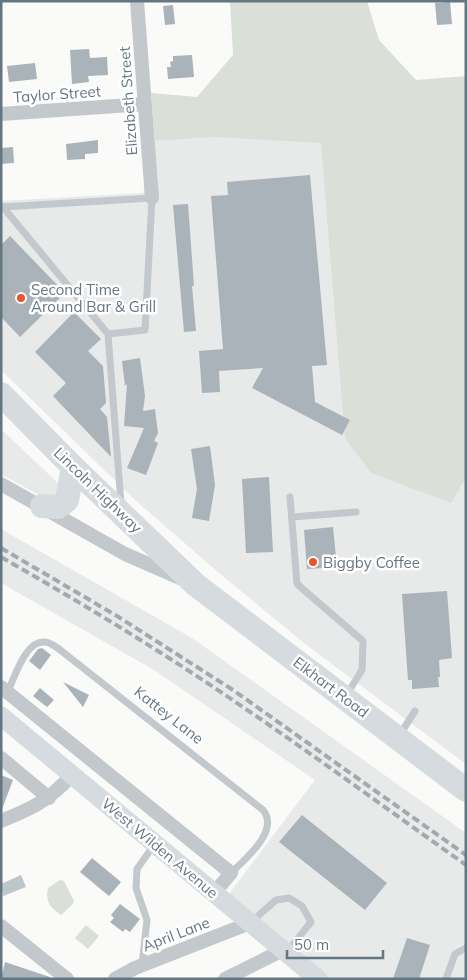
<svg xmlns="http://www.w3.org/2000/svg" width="467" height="980" viewBox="0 0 467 980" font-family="Mulish,sans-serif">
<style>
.built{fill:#e8e9e9}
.green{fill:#dadfd7}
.water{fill:#bbc7cb}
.building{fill:#aab3b9}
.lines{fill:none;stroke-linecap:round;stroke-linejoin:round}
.lane{stroke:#c3c8cc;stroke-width:7}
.street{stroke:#c3c8cc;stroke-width:14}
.secondary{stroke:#d6dbdf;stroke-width:19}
.highway{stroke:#d6dbdf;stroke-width:24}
.rail{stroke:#a2aab0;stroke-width:4;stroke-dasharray:8 4;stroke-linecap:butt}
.poi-dot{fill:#e4572e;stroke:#fff;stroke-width:2}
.labels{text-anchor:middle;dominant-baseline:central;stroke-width:5;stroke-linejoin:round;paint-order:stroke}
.street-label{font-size:15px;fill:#657683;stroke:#fff}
.poi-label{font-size:15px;fill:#657683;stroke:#fff;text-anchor:start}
</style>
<rect width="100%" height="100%" fill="#fafaf8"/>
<path class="built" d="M466,132V764L309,647L219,573L134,499L1,370V201L143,193L155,141L215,137Z
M1,429L60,485L63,490L46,499L1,474Z
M1,529L192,638L466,833V979H318L229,894L315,780L154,670L1,583Z"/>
<path class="green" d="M230,1H367L379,40L416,80L466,76V477L451,503L371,473L345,438L321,143L215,137L155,141L151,93L197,97L233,55Z
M60,880L64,881L74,901L72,905L61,915C50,908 45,901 48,888Z
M86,925L99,936L88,949L75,938Z"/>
<path class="water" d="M21,875L26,887L3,896L1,884Z"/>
<path class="building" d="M450,2L452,24L437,25L435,3Z
M173,5L175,24L165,25L163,6Z
M89,49L90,58L107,57L108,75L88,76L89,82L72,84L70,50Z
M192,55L194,77L168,79L167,67H171L170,62L173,61V56Z
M35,63L37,79L9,82L7,66Z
M98,140V153L85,154V159L67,160L66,144Z
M13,147L14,163L1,164V148Z
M310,175L327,365L312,366L315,402L350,420L342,435L252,388L263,368L219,371L220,392L202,393L199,351L223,349L211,196L228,195L227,182Z
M188,204L194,286H192L196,331L184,332L173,205Z
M10,236L65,293L20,337L1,317V245Z
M74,312L101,339L88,351L103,366L106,403L100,409L107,417L111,457L53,396L66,383L35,352Z
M140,358L145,396L143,411L155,409L158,433L154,441L158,443L146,475L127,468L144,428L124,426L127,384L125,386L122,361Z
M210,446L215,485L209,521L192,518L197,489L191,449Z
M269,477L273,552L246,553L242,479Z
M333,527L337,567L307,569L304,530Z
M447,591L452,658L439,660L440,677H438L439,687L412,689V680H408L402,594Z
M42,648L51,655L40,670L29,661L38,649Z
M63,682L89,695L83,707Z
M40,688L54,700L47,707L33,696Z
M1,775L13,780L2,809H1Z
M302,815L387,883L365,910L279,842Z
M92,858L121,882L109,896L80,872Z
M120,904L140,919L130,932L125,929L123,932L110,922L114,918L111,915Z
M407,938L430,945L419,979H393Z
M5,962L50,977V979H1Z"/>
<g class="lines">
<path class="lane" d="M1,207L152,198L145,330L108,334
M3,207L108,334L121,503
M290,497L297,584L363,641L362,670L347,694
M292,517L356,512
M7,693C15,678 26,635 49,643C52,644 56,647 59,649L263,810C280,831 245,859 231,873
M399,736L415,711
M251,922L276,900L289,898L302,906L311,922L287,952
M142,965L147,920L136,888L137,869L154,845
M446,979L455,954L466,948"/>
<path class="street" d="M137,1L152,198
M1,114L145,104
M1,484L125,554L180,578
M1,687L231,873L214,893
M1,758L49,798
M1,821C33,808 48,801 72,775
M1,926L67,979
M115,979L135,968L250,923
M225,979L283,950"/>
<path class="secondary" d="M1,716L318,979"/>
<path class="highway" d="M1,394L73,467L196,585L466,790
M42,506L58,507L67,500L73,467"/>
<path class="rail" d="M1,548L117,616L233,690L466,855
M1,557C64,593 126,630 186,669C281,731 373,799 466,865"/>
</g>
<g class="poi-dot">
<circle cx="21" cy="298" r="5"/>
<circle cx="313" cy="562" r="5"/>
</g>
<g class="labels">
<g class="street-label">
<text transform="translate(57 94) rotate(-4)">Taylor Street</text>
<text transform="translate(128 101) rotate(-94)">Elizabeth Street</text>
<text transform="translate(98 490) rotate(44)">Lincoln Highway</text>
<text transform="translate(331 687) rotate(37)">Elkhart Road</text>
<text transform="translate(169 715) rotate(38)">Kattey Lane</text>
<text transform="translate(160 848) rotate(40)">West Wilden Avenue</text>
<text transform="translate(176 934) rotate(-21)">April Lane</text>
</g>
<g class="poi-label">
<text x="31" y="289">Second Time<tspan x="31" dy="17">Around Bar &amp; Grill</tspan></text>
<text x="323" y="562">Biggby Coffee</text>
</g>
</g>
<rect width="467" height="980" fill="none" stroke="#657683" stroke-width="5"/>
<path d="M287 950v8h96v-8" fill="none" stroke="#657683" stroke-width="2.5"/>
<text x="294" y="950" font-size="15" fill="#657683" stroke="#ffffff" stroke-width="4" paint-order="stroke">50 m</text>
</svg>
